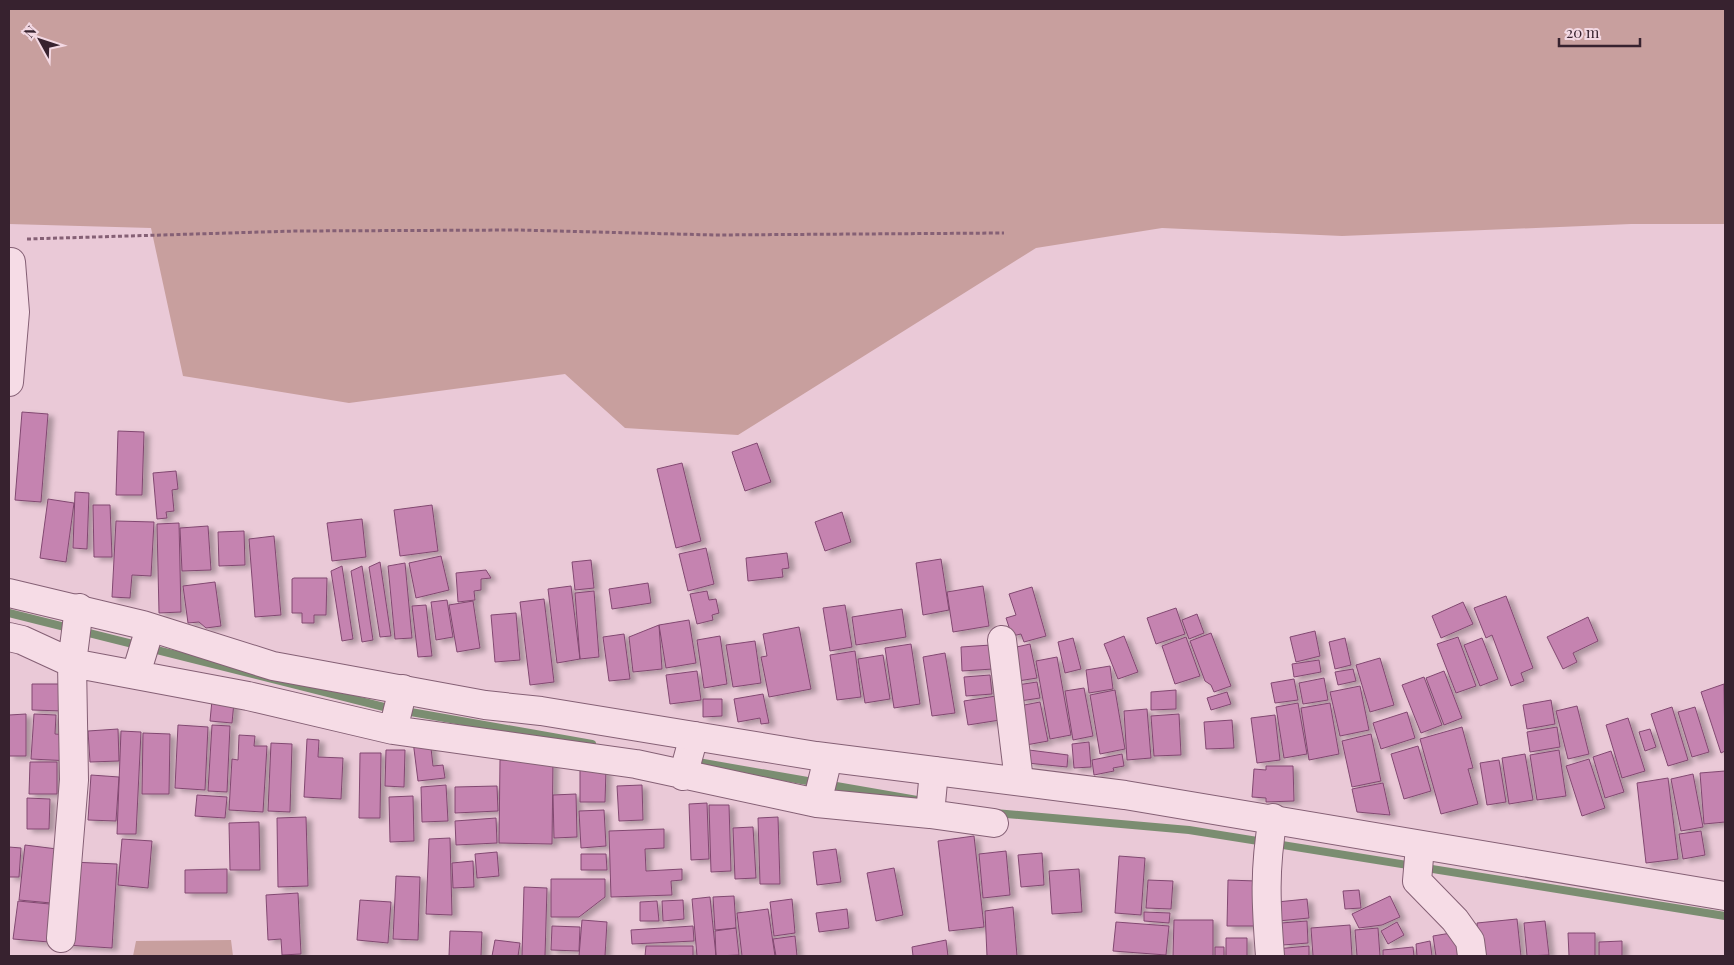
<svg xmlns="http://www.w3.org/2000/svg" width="1734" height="965" viewBox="0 0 1734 965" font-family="'Playfair Display',serif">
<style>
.green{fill:#c89f9e}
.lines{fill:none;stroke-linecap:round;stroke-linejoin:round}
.stream{stroke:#7b8d71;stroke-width:8}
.building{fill:#c583b0;stroke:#824871;filter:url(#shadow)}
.minor-casing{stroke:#856075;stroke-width:30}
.tertiary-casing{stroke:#856075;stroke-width:30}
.path{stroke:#856075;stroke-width:3;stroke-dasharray:4 2.5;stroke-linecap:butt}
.minor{stroke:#f6dce6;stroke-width:28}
.tertiary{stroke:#f6dce6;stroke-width:28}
</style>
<defs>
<filter id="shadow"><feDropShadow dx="5.5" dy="3" stdDeviation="2.5" flood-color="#0004"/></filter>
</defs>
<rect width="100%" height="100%" fill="#eac9d7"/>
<path class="green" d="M9,9H1725V224H1631L1342,236L1162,228L1036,248L738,435L625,428L565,374L349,403L183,376L151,228L9,224Z
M231,940L233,956H133L136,941Z"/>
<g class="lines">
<path class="stream" d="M9,613L388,708L592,744
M692,761L917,800
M995,813L1189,830L1725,916"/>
</g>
<path class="building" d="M22,412L48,414L41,502L15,500Z
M118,431L144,432L142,495H116Z
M757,443L771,482L745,491L732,452Z
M682,463L701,541L676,548L657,469Z
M176,471L178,489L172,490L174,511L166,512L167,518L157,519L153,473Z
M75,492L89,493L87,549L73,548Z
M48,499L74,503L66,562L40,558Z
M93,505H110L112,557H94Z
M432,505L438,551L400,556L394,510Z
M842,512L851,542L825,551L815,522Z
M362,519L366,557L332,561L327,523Z
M116,521L154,522L151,576L132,575L130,598L112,597Z
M179,523L181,612L159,613L157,524Z
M208,526L211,570L182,571L180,528Z
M244,531L245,565L219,566L218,532Z
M274,536L281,615L255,617L249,539Z
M706,548L714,584L688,591L679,554Z
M787,553L789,568L782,569L783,577L748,581L746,558Z
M441,556L449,590L416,598L409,563Z
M941,559L949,610L923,615L916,563Z
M591,560L594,588L575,590L572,562Z
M380,562L391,636L380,637L369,567Z
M405,563L412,638L395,639L388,566Z
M342,566L353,639L342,641L331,571Z
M362,566L373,640L362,642L351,571Z
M486,570L491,578L481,579V590L474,591L475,600L458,602L456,573Z
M294,578H327L326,615H314V623H302V613H292V579Z
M215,582L221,626L206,628L199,622L188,623L183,586Z
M648,583L651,603L612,609L609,589Z
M571,586L580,659L557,663L548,589Z
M983,586L989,626L953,632L947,592Z
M1032,587L1046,636L1024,642L1021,634L1012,636L1006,618L1016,615L1009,594Z
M594,591L599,657L580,659L575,593Z
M707,591L709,600L716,599L719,613L712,615L713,620L697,624L690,594Z
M1506,596L1533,668L1521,673L1524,681L1511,686L1492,635L1486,638L1474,608Z
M544,599L554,682L530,685L520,602Z
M447,600L453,637L436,640L431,602Z
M473,601L480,648L457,652L449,605Z
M1463,602L1473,624L1441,638L1432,616Z
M426,605L432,656L418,657L412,606Z
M845,605L852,647L830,651L823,608Z
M1176,608L1185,634L1156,644L1147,618Z
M902,609L906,637L856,645L852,617Z
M516,613L520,660L495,662L491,615Z
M1197,614L1204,633L1189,639L1182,620Z
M1588,617L1598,641L1573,653L1577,662L1563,669L1547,637Z
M689,620L696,663L666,668L659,625Z
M659,625L662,669L633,672L629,637Z
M799,627L811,689L769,697L761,657L767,656L763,634Z
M1315,631L1320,656L1296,662L1290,637Z
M1211,633L1231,686L1214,692L1211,685L1205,681L1190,641Z
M624,634L630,679L609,681L603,637Z
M720,636L727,684L704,688L697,640Z
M1124,636L1138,672L1118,679L1104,644Z
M1186,637L1200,676L1175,684L1162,646Z
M1458,637L1476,686L1456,693L1437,644Z
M1073,638L1081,669L1065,673L1058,642Z
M1345,638L1351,665L1335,669L1329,642Z
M1482,638L1498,679L1480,686L1464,645Z
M755,641L761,683L733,687L726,645Z
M911,644L920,704L894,708L885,648Z
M1030,644L1037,678L1018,681L1012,648Z
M991,645L993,669L962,671L961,647Z
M855,651L861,697L837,700L830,655Z
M945,653L955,713L932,716L923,657Z
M883,655L890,699L865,703L858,659Z
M1057,657L1071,735L1050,739L1036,661Z
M1380,658L1394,705L1370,712L1356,665Z
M1319,660L1321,672L1294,677L1292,664Z
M1110,666L1113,689L1089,693L1086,670Z
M1353,669L1356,681L1338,685L1335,672Z
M697,671L701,700L670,704L666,675Z
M1444,671L1462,718L1444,725L1426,678Z
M990,675L992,694L966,696L964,677Z
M1424,677L1442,725L1421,733L1402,685Z
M1324,678L1328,700L1303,704L1299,683Z
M1294,679L1298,700L1275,703L1271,683Z
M1037,682L1040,698L1020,701L1017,685Z
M32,684H64L63,711L32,710Z
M1724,684L1725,751L1721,753L1701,692Z
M1360,686L1369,730L1340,736L1330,692Z
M1084,688L1093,736L1073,740L1065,691Z
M1115,690L1125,749L1100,754L1090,695Z
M1176,690V709L1151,710V692Z
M1227,692L1231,704L1211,710L1207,698Z
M763,694L769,723L761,724L760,718L738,722L734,699Z
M996,696L1000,720L968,725L964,701Z
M703,699H722V716L703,717Z
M212,700L234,702L232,723L210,721Z
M1551,700L1555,724L1527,729L1523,705Z
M1040,702L1048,741L1026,745L1019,706Z
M1298,703L1307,754L1284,758L1276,707Z
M1330,703L1339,754L1309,760L1301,708Z
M1577,706L1589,754L1568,759L1556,711Z
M1672,707L1688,760L1668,766L1651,714Z
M1695,707L1709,752L1692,757L1678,712Z
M1147,709L1151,758L1127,760L1124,711Z
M1407,712L1415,738L1381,749L1373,723Z
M26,714V756H9V715Z
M34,714L56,715L55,734L72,735L71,761L31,759Z
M1179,714L1181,755L1154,756L1151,716Z
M1275,715L1280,760L1257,763L1251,718Z
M1628,718L1645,771L1622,778L1606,725Z
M1232,720L1234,748L1206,749L1204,722Z
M178,725L208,727L205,790L175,788Z
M212,725L230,726L227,792L208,791Z
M1462,727L1473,768L1468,769L1478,804L1441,814L1420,739Z
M1557,727L1560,747L1530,752L1527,732Z
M118,729L119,761L90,762L88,731Z
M1650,729L1656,747L1645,751L1639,732Z
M121,731L141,732L136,834H117Z
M143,733L170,734L169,794H142Z
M1371,734L1381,781L1352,787L1342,741Z
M239,735L255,736L254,746H267L263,812L229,810L232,759L238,760Z
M307,739L319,740L318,757L343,758L341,799L304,797Z
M430,739L433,766L443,765L445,778L418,781L413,741Z
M1089,742L1091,767L1074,768L1072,744Z
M271,743L292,744L290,812L268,811Z
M1418,746L1431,791L1404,799L1391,754Z
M386,750H405L404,787L385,786Z
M1029,750L1068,755L1067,767L1027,763Z
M1559,750L1566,796L1537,800L1530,755Z
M1611,751L1624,792L1605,798L1593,757Z
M360,753H381L380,818H359Z
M1122,754L1124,766L1113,768L1114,771L1094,775L1092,760Z
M1525,754L1533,800L1509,804L1502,758Z
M1589,759L1605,808L1582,816L1566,766Z
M500,760H553L552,844L499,843Z
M1499,760L1506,802L1487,805L1480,763Z
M30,762H57V794H29Z
M1266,766H1293L1294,801L1266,802V798L1252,797L1254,769L1266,770Z
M580,769H606L605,802H580Z
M1725,771V822L1704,824L1700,773Z
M1693,774L1703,827L1681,831L1671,779Z
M91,775L119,777L116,821L88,820Z
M1668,778L1678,859L1646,863L1637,783Z
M1383,783L1390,815L1357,812L1352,789Z
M446,785L448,821L422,822L421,787Z
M642,785L643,820L619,821L617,786Z
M497,786L498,811L455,813V787Z
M576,794L577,837L554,838L553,795Z
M197,795L227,797L225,818L195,816Z
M413,796L414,841L390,842L389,797Z
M27,798L50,799L49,829H27Z
M707,803L709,859L691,860L689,804Z
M709,805H729L731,871L711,872Z
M604,810L606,846L581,848L579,811Z
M306,817L308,886L278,887L277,818Z
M778,817L780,884H760L758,818Z
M496,818L497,843L456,845L455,821Z
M259,822L260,870H230L229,823Z
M753,827L756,878L735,879L733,828Z
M664,829V848L645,849L646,871L682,869V880L671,881L672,895L611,897L609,831Z
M1701,831L1705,855L1683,859L1679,834Z
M974,836L984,927L949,931L938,841Z
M450,838L452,915L426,914L429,839Z
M122,839L152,841L148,888L118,885Z
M25,845L57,849L51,903L19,900Z
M9,847L21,848L19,877H9Z
M836,849L841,882L817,885L813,852Z
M1006,851L1010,895L983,898L979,854Z
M497,852L499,876L477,878L475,854Z
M1042,853L1044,885L1021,887L1018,855Z
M581,854H606L607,870H581Z
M1119,856L1145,858L1141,915L1115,913Z
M473,861L474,887L453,888L452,863Z
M71,862L117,864L112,948L66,945Z
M894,868L903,915L876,921L867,873Z
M227,869V893H185V870Z
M1079,869L1082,912L1052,914L1049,871Z
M396,876L420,877L418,940L393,939Z
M551,879H605V897L579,917H551Z
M1148,880L1173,881L1171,909L1146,908Z
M1228,880L1256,881L1255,926H1227Z
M524,887L547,888L545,956H522Z
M1359,890L1361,908L1345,909L1343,891Z
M298,893L301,954L282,955L281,939L268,940L266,895Z
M734,896L736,928L715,930L713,897Z
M1390,896L1400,917L1382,925L1359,928L1352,914Z
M710,897L716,956H697L692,899Z
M792,899L795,933L774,936L770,902Z
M1307,899L1309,918L1278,921L1277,902Z
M360,900L391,902L388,943L357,940Z
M683,900L684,919L663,921L662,901Z
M18,901L60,905L49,942L13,939Z
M657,901L659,921H640V902Z
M1013,907L1017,956H987L985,911Z
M768,909L775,956H742L737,913Z
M847,909L849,928L819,932L816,913Z
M1144,912L1170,913L1169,923L1144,921Z
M1517,919L1521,956H1480L1477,923Z
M582,920L607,922L605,956H579Z
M1174,920H1213V956H1173Z
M1307,921L1308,943L1283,945L1281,923Z
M1545,921L1549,955L1527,956L1524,923Z
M1116,922L1169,926L1166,955L1113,951Z
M1397,922L1404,935L1388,944L1381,931Z
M1350,925L1352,956H1313L1311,928Z
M552,926L580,927L579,951L551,950Z
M693,926L694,941L632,944L631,930Z
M736,928L739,955L716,956L715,931Z
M1378,928L1380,956H1357L1355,930Z
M450,931L482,932L481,956H449Z
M1457,932L1461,956H1436L1433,936Z
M1568,933H1595V956H1569Z
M795,936L797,956H776L773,939Z
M1226,938H1247V956H1226Z
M495,940L520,943L518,956H492Z
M946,940L948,956H913L912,947Z
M1430,941L1432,956H1417L1416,944Z
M1622,941V956H1599V942Z
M646,946H693V956H645Z
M1309,946V956H1275V949Z
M1215,947H1224V956H1215Z
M1413,947L1414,956H1383V950Z"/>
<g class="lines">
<g class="minor-casing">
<path id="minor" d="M9,262H11L15,312L9,382
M9,637L22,640L72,663L248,696L393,730L636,764L817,803L930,814L994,823
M1002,640L1019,781
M139,675V664L150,628
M393,730L403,689
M683,776L694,736
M817,803L828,758
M930,814L934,771
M1420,846L1417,881L1455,920L1470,941L1472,956
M61,938L74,780L72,663L79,608
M1270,956C1266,905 1264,869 1273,818"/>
</g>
<g class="tertiary-casing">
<path id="tertiary" d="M9,593L143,625L273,666L485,705L541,711L816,756L1125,795L1725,896"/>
</g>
<path class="path" d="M27,239L296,231L518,230L715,235L1004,233"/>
<use href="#minor" class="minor"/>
<use href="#tertiary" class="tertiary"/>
</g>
<rect width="1734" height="965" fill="none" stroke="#37222f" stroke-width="20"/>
<g transform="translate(40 40) rotate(310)" stroke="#f3d8e3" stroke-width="4" paint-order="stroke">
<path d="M0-4L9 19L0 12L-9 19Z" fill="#37222f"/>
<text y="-8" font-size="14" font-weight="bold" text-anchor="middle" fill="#37222f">N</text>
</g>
<path d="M1559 38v8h81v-8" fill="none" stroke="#37222f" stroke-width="2.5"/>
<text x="1566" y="38" font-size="15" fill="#37222f" stroke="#f3d8e3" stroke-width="4" paint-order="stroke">20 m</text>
</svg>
